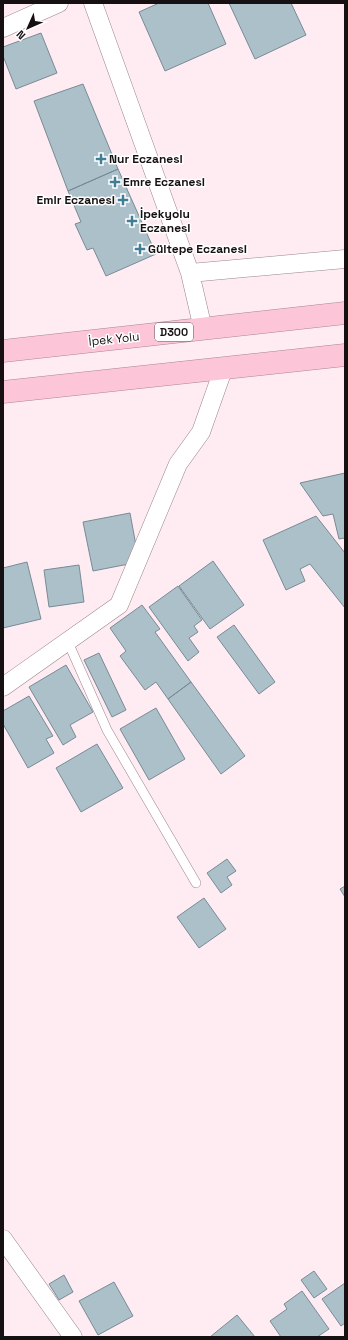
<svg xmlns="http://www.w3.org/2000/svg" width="348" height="1340" viewBox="0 0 348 1340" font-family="'Space Grotesk',sans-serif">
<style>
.building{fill:#acc0c9;stroke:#788b94}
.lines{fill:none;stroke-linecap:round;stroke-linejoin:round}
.lane-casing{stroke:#9b878d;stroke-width:10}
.street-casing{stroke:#9b878d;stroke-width:19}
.highway-casing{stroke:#ac8693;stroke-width:23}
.lane{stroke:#fff;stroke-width:9}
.street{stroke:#fff;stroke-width:18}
.highway{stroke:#fcc5d8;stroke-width:22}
.poi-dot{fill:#417e95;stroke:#fff;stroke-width:1.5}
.labels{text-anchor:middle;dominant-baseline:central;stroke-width:3;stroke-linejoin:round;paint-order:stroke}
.shield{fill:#fff;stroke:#5d5859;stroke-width:1}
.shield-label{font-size:11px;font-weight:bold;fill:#171012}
.poi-label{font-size:12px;font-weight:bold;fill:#171012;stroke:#fff;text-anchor:start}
.street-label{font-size:12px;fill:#171012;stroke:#fff}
</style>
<rect width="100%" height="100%" fill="#feecf2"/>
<path class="building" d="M159,3H208L226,44L165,71L139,12Z
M229,3H291L306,35L255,59Z
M41,33L57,73L16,89L3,56V47Z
M83,84L118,169L68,191L34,101Z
M118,169L156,254L106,276L93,248L87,250L75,224L81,222L68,191Z
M345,473V538L339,539L333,514L323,516L300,483Z
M130,513L139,562L93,571L83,522Z
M316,516L345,553V608L310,564L300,569L305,581L286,590L263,540Z
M213,561L244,605L210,629L179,586Z
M27,562L41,619L3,628V568Z
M79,565L84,602L49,607L44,570Z
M178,586L202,620L194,626L198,632L189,638L199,652L188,661L149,607Z
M142,605L160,629L155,632L191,682L168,699L156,682L145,690L120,656L126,651L110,628Z
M234,625L275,682L259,694L217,637Z
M99,653L126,710L112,717L84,660Z
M66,665L93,712L70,725L76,737L63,745L29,687Z
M191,682L245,756L221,774L168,699Z
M29,696L53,736L46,739L54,753L28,768L3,724V711Z
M156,708L185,759L149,780L120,729Z
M97,744L123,788L81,812L56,768Z
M227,859L236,871L227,877L232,885L221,893L207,873Z
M345,886V897L340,889Z
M204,898L226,929L199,948L177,917Z
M314,1271L327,1289L314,1298L301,1280Z
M64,1275L73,1292L59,1300L49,1284Z
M114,1282L133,1316L98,1335L79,1301Z
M345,1283V1323L341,1326L322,1299Z
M302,1291L329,1329L317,1337H281L270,1321L287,1309L284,1304Z
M237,1315L255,1337H210Z"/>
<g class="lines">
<g class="lane-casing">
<path id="lane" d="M68,642L107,730L196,883"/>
</g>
<g class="street-casing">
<path id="street" d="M93,3L190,273L203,329
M3,28L59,3
M190,273L345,259
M3,687L119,605L178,464L201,432L224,367
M3,1239L73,1337"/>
</g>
<g class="highway-casing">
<path id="highway" d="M3,351L345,313
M3,392L345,355"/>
</g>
<use href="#lane" class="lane"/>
<use href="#street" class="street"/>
<use href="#highway" class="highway"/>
</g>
<g class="poi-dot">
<path d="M99 153h4v4h4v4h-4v4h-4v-4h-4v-4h4z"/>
<path d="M113 176h4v4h4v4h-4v4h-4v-4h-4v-4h4z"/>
<path d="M121 194h4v4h4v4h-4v4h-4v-4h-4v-4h4z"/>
<path d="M130 215h4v4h4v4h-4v4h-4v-4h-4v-4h4z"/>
<path d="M138 243h4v4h4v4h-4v4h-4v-4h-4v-4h4z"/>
</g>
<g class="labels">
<rect class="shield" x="155" y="323" width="38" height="18" rx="3"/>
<g class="shield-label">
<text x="174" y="332">D300</text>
</g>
<g class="poi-label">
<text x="109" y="159">Nur Eczanesi</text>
<text x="123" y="182">Emre Eczanesi</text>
<text x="115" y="200" text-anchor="end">Emir Eczanesi</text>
<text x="140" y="214">İpekyolu<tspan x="140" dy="14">Eczanesi</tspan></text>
<text x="148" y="249">Gültepe Eczanesi</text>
</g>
<g class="street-label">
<text transform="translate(114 339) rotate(-6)">İpek Yolu</text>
</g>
</g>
<rect width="348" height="1340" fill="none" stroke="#171012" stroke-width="8"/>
<g transform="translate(28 28) rotate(225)" stroke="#ffffff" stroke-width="3" paint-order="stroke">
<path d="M0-3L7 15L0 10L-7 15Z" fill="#171012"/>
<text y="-6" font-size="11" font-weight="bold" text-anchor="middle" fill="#171012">N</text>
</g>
</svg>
